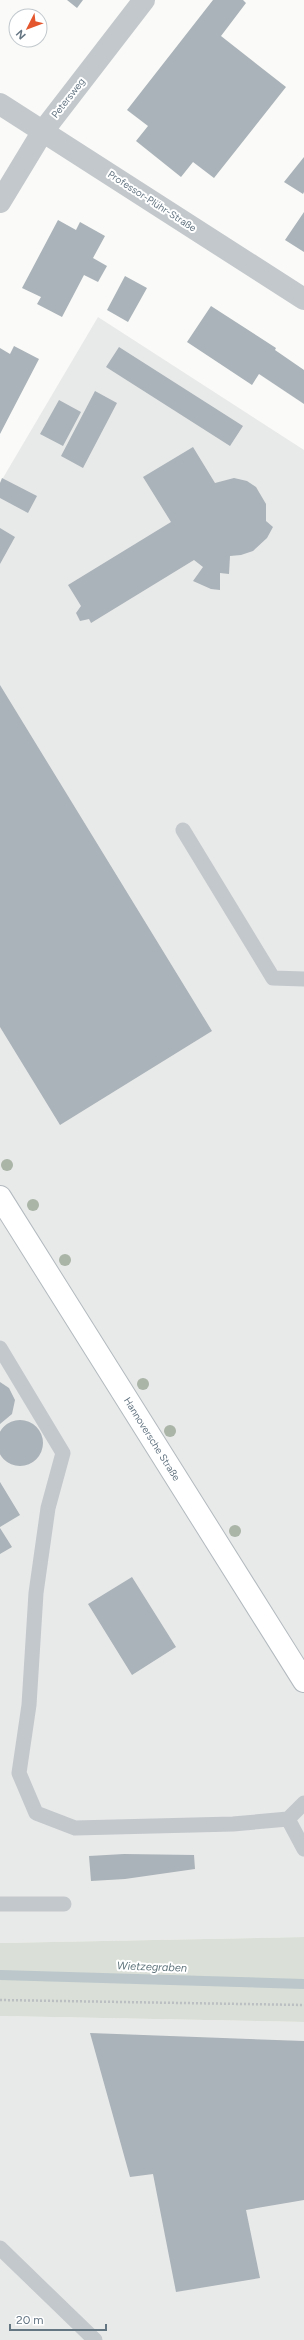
<svg xmlns="http://www.w3.org/2000/svg" width="304" height="2340" viewBox="0 0 304 2340" font-family="Figtree,sans-serif">
<style>
.built{fill:#e8e9e9}
.green{fill:#dadfd7}
.lines{fill:none;stroke-linecap:round;stroke-linejoin:round}
.stream{stroke:#bbc7cb;stroke-width:10}
.building{fill:#aab3b9}
.secondary-casing{stroke:#b3babf;stroke-width:24}
.path{stroke:#bbbfc2;stroke-width:2.5;stroke-dasharray:2 2;stroke-linecap:butt}
.lane{stroke:#c3c8cc;stroke-width:15}
.street{stroke:#c3c8cc;stroke-width:22}
.secondary{stroke:#fff;stroke-width:22}
.tree{fill:#aab4a7}
.labels{text-anchor:middle;dominant-baseline:central;stroke-width:4;stroke-linejoin:round;paint-order:stroke}
.street-label{font-size:10px;fill:#657683;stroke:#fff}
.water-label{font-size:11px;font-style:italic;fill:#60757c;stroke:#fff}
</style>
<rect width="100%" height="100%" fill="#fafaf8"/>
<path class="built" d="M98,317L304,450V1937L0,1943V483Z
M0,2016L304,2022V2340H0Z"/>
<path class="green" d="M304,1937V2022L0,2016V1943Z"/>
<g class="lines">
<path class="stream" d="M0,1975L304,1984"/>
</g>
<path class="building" d="M67,0H83L77,8Z
M213,0H243L246,3L221,36L286,87L214,178L193,162L181,177L136,141L148,126L127,110Z
M304,157V192L303,194L284,182Z
M304,212V252L285,240Z
M58,220L76,230L80,222L105,236L93,258L107,266L98,282L84,275L62,317L37,304L41,297L22,288Z
M125,276L147,288L128,322L107,310Z
M211,306L276,348L275,350L304,370V404L259,374L252,385L187,342Z
M14,346L39,359L0,434V348L10,354Z
M119,347L243,426L230,446L106,367Z
M95,391L117,403L83,468L61,456Z
M59,400L81,412L63,446L40,434Z
M193,447L215,483L234,478L247,481L256,487L266,504V521L273,527L267,538L253,551L241,555L230,556L229,574L220,573V590L211,589L193,581L203,567L194,560L91,623L89,619L80,621L76,613L81,606L68,585L171,522L143,477Z
M2,478L37,496L28,513L0,498V483Z
M0,528L15,537L0,564Z
M0,685L212,1031L60,1125L0,1027Z
M0,1382L9,1388L15,1400L12,1414L0,1424Z
M-3 1443a23 23 0 1 1 46 0a23 23 0 1 1-46 0Z
M0,1482L20,1515L0,1527Z
M0,1528L12,1547L0,1554Z
M132,1577L176,1647L132,1675L88,1604Z
M124,1854L194,1855L195,1869L125,1879L91,1881L89,1856Z
M90,2033L304,2041V2200L246,2210L260,2278L176,2292L153,2174L130,2177Z"/>
<g class="lines">
<g class="secondary-casing">
<path id="secondary" d="M0,1197L304,1681"/>
</g>
<path class="path" d="M0,2000L304,2005"/>
<path class="lane" d="M183,830L273,978L304,979
M0,1348L63,1453L48,1508L36,1593L29,1705L19,1773L36,1813L75,1828L233,1824L288,1819L304,1803
M288,1819L304,1849
M0,1904H64
M0,2248L95,2340"/>
<path class="street" d="M0,104L304,299
M0,202L43,131L144,0"/>
<use href="#secondary" class="secondary"/>
</g>
<g class="tree">
<circle cx="7" cy="1165" r="6"/>
<circle cx="33" cy="1205" r="6"/>
<circle cx="65" cy="1260" r="6"/>
<circle cx="143" cy="1384" r="6"/>
<circle cx="170" cy="1431" r="6"/>
<circle cx="235" cy="1531" r="6"/>
</g>
<g class="labels">
<g class="street-label">
<text transform="translate(68 98) rotate(-52)">Petersweg</text>
<text transform="translate(152 201) rotate(33)">Professor-Plühr-Straße</text>
<text transform="translate(152 1439) rotate(58)">Hannoversche Straße</text>
</g>
<g class="water-label">
<text transform="translate(152 1967) rotate(2)">Wietzegraben</text>
</g>
</g>
<g transform="translate(28 28) rotate(228)"><circle r="19" fill="#ffffff" stroke="#c1c8cd"/>
<path d="M0-3L7 15L0 10L-7 15Z" fill="#e4572e"/>
<text y="-6" font-size="11" font-weight="bold" text-anchor="middle" fill="#657683">N</text>
</g>
<path d="M10 2324v6h96v-6" fill="none" stroke="#657683" stroke-width="2"/>
<text x="16" y="2324" font-size="12" fill="#657683" stroke="#ffffff" stroke-width="3" paint-order="stroke">20 m</text>
</svg>
